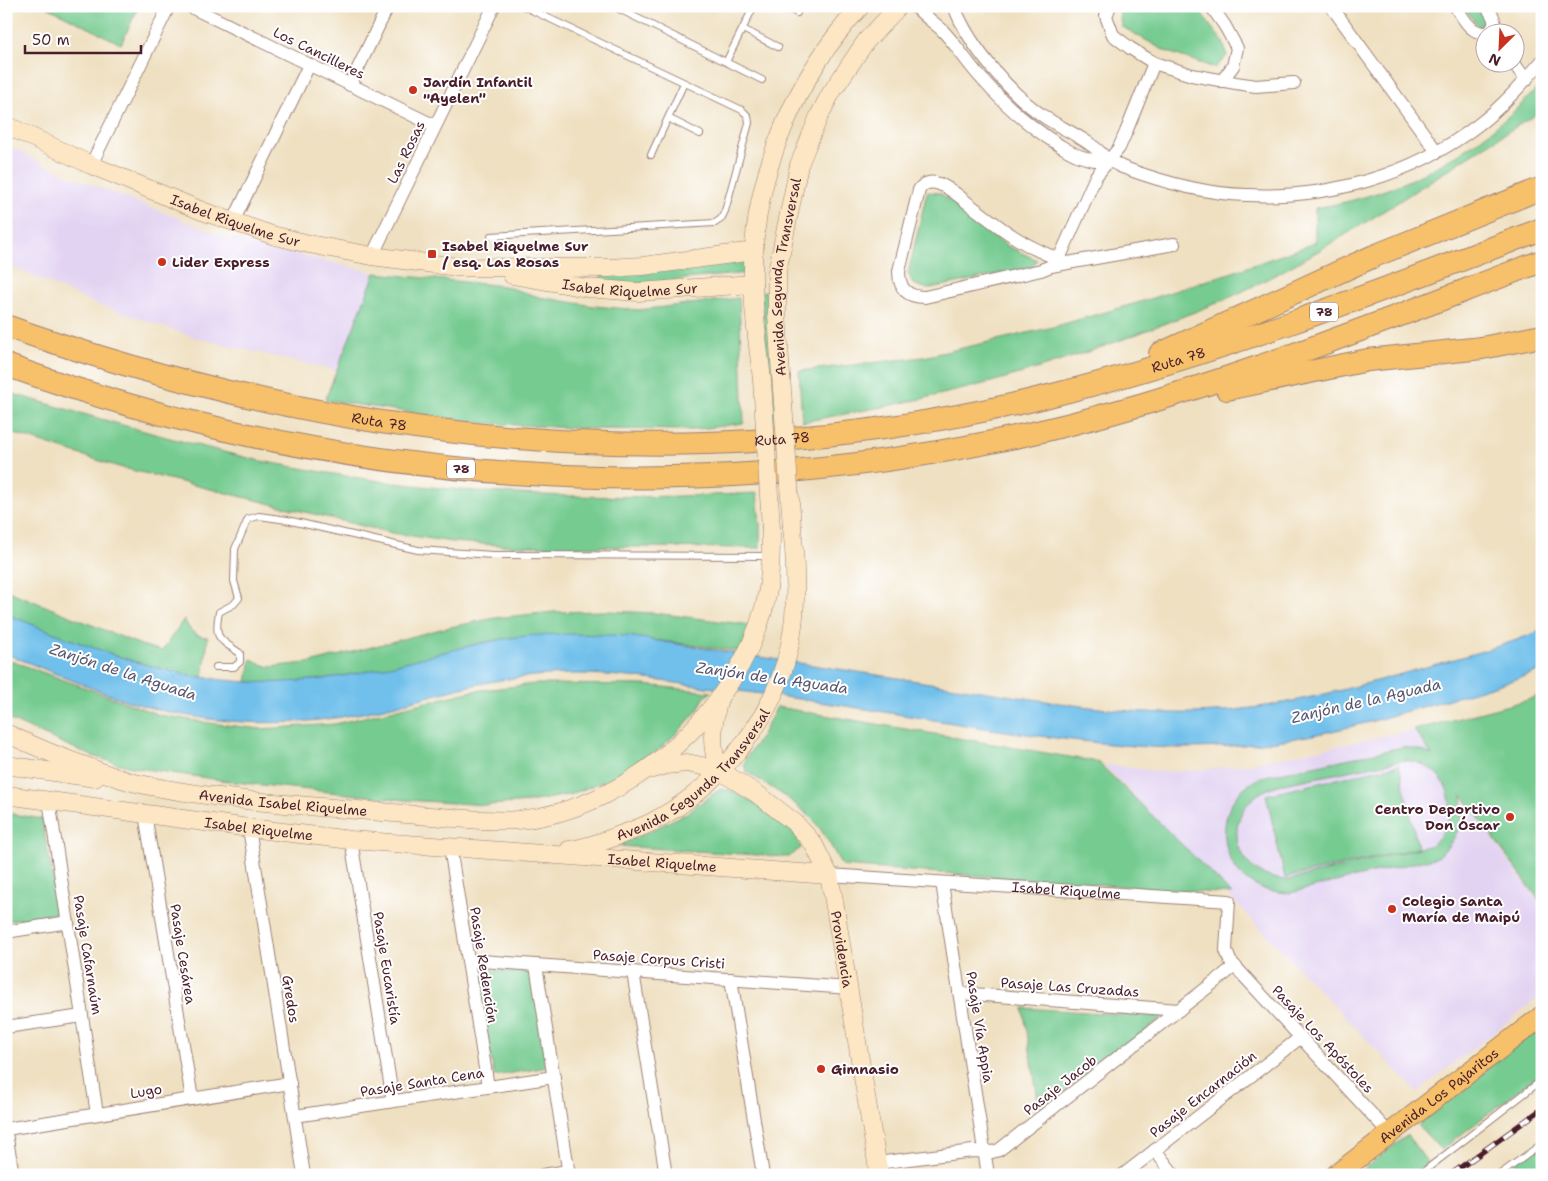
<svg xmlns="http://www.w3.org/2000/svg" width="1548" height="1181" viewBox="0 0 1548 1181" font-family="'Shantell Sans',sans-serif">
<style>
.built{fill:#e3d3f2}
.green{fill:#75cb90;stroke:#60755e;fill-rule:evenodd}
.water{fill:#6fc0eb;stroke:#5c708b}
.lines{fill:none;stroke-linecap:round;stroke-linejoin:round}
.lane-casing{stroke:#9c8076;stroke-width:8}
.street-casing{stroke:#9c8076;stroke-width:14}
.secondary-casing{stroke:#9c8076;stroke-width:19}
.primary-casing{stroke:#9c8076;stroke-width:22}
.highway-casing{stroke:#9c8076;stroke-width:24}
.lane{stroke:#fff;stroke-width:6}
.street{stroke:#fff;stroke-width:12}
.secondary{stroke:#fce6c4;stroke-width:18}
.primary{stroke:#f7c06b;stroke-width:20}
.highway{stroke:#f7c06b;stroke-width:22}
.rail-casing{stroke:#4a1f2b;stroke-width:5.5}
.rail{stroke:#fff;stroke-width:4;stroke-dasharray:11;stroke-linecap:butt}
.secondary-bridge-casing{stroke:#9c8076;stroke-width:19;stroke-linecap:butt}
.secondary-bridge{stroke:#fce6c4;stroke-width:18}
.poi-dot{fill:#c8321e;stroke:#fff;stroke-width:2}
.labels{text-anchor:middle;dominant-baseline:central;stroke-width:4;stroke-linejoin:round;paint-order:stroke}
.shield{fill:#fff;stroke:#80626b;stroke-width:1}
.shield-label{font-size:12px;font-weight:bold;fill:#4a1f2b}
.street-label{font-size:14px;fill:#4a1f2b;stroke:#fff}
.poi-label{font-size:14px;font-weight:bold;fill:#4a1f2b;stroke:#fff;text-anchor:start}
.water-label{font-size:15px;font-style:italic;fill:#57576e;stroke:#fff}
</style>
<rect width="100%" height="100%" fill="#fff"/>
<filter id="ink" filterUnits="userSpaceOnUse"><feTurbulence type="fractalNoise" baseFrequency=".02" numOctaves="2"/><feDisplacementMap in="SourceGraphic" scale="10" xChannelSelector="R" yChannelSelector="G"/><feConvolveMatrix kernelMatrix="1 2 1 2 8 2 1 2 1" color-interpolation-filters="sRGB"/></filter>
<filter id="wash" filterUnits="userSpaceOnUse"><feTurbulence type="fractalNoise" baseFrequency=".0096" numOctaves="4" result="noise"/><feDisplacementMap in="SourceGraphic" scale="20" xChannelSelector="R" yChannelSelector="G"/><feGaussianBlur stdDeviation="1.12" result="paint"/><feColorMatrix in="noise" values="0 0 0 0 0 0 0 0 0 0 0 0 0 0 0 0 0 1.4 0 .05"/><feComposite in="paint" operator="in"/></filter>
<g filter="url(#wash)">
<rect width="100%" height="100%" fill="#efe0c1"/>
<path class="built" d="M6,145L67,175L226,237L375,273L337,371L200,339L96,304L6,264Z
M1413,730L1542,906V995L1417,1092L1103,764L1162,772L1199,770L1244,765Z"/>
<path class="green" d="M45,6H139L121,44Z
M1121,6H1195L1223,42L1227,56L1215,68L1165,51L1121,26L1119,8Z
M1463,6H1478L1488,20L1479,27Z
M1542,83V111C1439,172 1343,244 1235,295C1211,306 1187,315 1163,324C1089,353 1015,378 938,395C893,406 847,413 802,422L799,371L924,357L1053,327L1137,303L1242,269L1315,243V208C1402,195 1483,149 1542,83Z
M927,192L940,193L1007,246L1037,260L1032,267L928,289L913,284L908,273Z
M747,258L748,273L633,284L600,280L604,269Z
M375,273L504,286L539,297L594,306L639,310L739,298L744,423L692,430L592,429L483,423L325,400Z
M770,290L778,423L772,424L761,292Z
M6,392C91,416 175,441 261,461C281,465 302,468 322,472C465,497 611,501 757,493L760,525V548L516,546L453,542L392,533L119,467L6,431Z
M6,590L141,645L162,651L184,619C190,631 194,636 208,637L203,678C134,666 71,640 6,614Z
M607,611L654,613L751,625L746,652C664,642 587,627 504,639C460,646 416,661 372,671C331,680 289,683 247,683L251,659L258,663L270,667L314,662L441,629L495,618L554,612Z
M6,659L160,715L209,723L261,729L335,724L473,691L535,684L644,685L711,692L704,698L697,711L679,731L653,755L622,774L572,794L530,802L487,805L405,800L234,782L131,767L92,756L6,718Z
M1542,694V904L1462,795C1465,821 1457,839 1438,857L1290,893C1278,892 1266,891 1256,886C1223,870 1215,823 1237,795C1243,787 1252,782 1261,777L1403,747L1421,750L1432,755L1414,730L1528,700ZM1404,760C1451,764 1465,814 1432,845L1289,880C1226,879 1217,801 1279,785Z
M777,707L1098,762L1232,894L842,866C833,850 825,833 813,820C794,800 770,787 747,772L744,765L746,758L760,738Z
M1399,765L1418,848L1285,878L1266,795Z
M720,789L734,791L772,813L795,832L801,848L788,857L618,846L685,814Z
M6,813L42,819L59,913L6,921Z
M476,969L534,973L548,1067L494,1076Z
M1023,1008L1163,1017L1040,1111Z
M1542,1025V1072L1441,1150L1418,1125Z
M1407,1135L1428,1163L1412,1175H1356Z
M1542,1145V1172L1538,1175H1524L1514,1162Z"/>
<path class="water" d="M6,614C105,653 190,690 299,681C309,680 319,680 329,678C388,670 444,649 503,639C544,632 586,634 628,636C737,654 846,670 956,687C1035,699 1116,715 1197,713C1275,710 1352,688 1426,667C1465,656 1505,646 1542,630V670C1502,685 1462,695 1421,707C1399,713 1376,721 1353,726C1298,740 1231,749 1174,748C1106,746 1038,736 971,726C885,712 800,698 714,688C670,683 625,674 581,674C547,674 512,677 479,684C433,694 388,709 341,717C269,729 185,722 116,697C79,684 43,668 6,654Z"/>
</g>
<g filter="url(#ink)">
<g class="lines">
<g class="lane-casing">
<path id="lane" d="M613,6L762,80
M784,6L797,13
M743,29L778,47
M726,62L754,6
M668,118L700,134
M651,155L684,83
M491,236L715,223L721,219L725,211L749,123L748,116L742,110L523,6
M216,667H234L240,662V653C218,639 214,638 219,612L234,604L239,598L234,581L235,549L248,519L259,516L287,520L418,550L493,555L769,556
M1419,1175L1542,1080
M1499,1175L1542,1144"/>
</g>
<g class="street-casing">
<g id="street">
<path d="M189,6L435,126"/>
<path d="M915,6C923,15 932,21 941,29C956,44 967,63 982,79C1004,104 1030,127 1059,145C1067,150 1076,156 1086,158C1093,161 1101,160 1108,161C1113,162 1118,165 1122,167C1162,182 1205,194 1247,195C1329,199 1413,175 1478,125C1502,107 1522,84 1542,61"/>
<path d="M954,6C969,46 1010,94 1046,118C1066,131 1093,141 1108,161"/>
<path d="M1110,6L1106,16L1113,35L1130,48L1154,63L1192,75L1236,83L1256,86L1294,83"/>
<path d="M1211,6L1225,26L1237,48L1233,66L1222,81"/>
<path d="M1331,6L1437,152"/>
<path d="M1455,6C1463,17 1470,34 1486,33"/>
<path d="M1486,6C1493,15 1499,24 1489,32"/>
<path d="M1513,62L1526,80"/>
<path d="M350,85L388,6"/>
<path d="M91,165L169,6"/>
<path d="M233,222L309,65"/>
<path d="M372,256L494,6"/>
<path d="M1059,259C1027,248 1003,230 977,210C965,202 952,188 939,184C931,181 923,183 919,190L899,271C899,289 907,297 925,297L1041,270L1051,266L1059,259L1096,176L1119,148L1126,132L1154,63"/>
<path d="M1051,266L1174,244"/>
<path d="M49,800L97,1114"/>
<path d="M145,814L192,1099"/>
<path d="M249,828L304,1175"/>
<path d="M351,840L393,1101"/>
<path d="M450,847L488,1087"/>
<path id="s1" d="M829,875L1229,901L1226,950L1230,961L1389,1133"/>
<path d="M942,883L988,1175"/>
<path d="M6,932L68,922"/>
<path d="M468,960L849,988"/>
<path d="M536,965L569,1175"/>
<path d="M633,972L666,1175"/>
<path d="M731,979L763,1175"/>
<path d="M959,993L1179,1010"/>
<path d="M6,1027L82,1016"/>
<path d="M295,1116L554,1077"/>
<path d="M6,1129L290,1083"/>
<path d="M6,1133L13,1175"/>
<path d="M1155,1150L1174,1175"/>
<path d="M877,1163L973,1151L992,1152L999,1150L1235,966"/>
<path d="M543,1175L568,1171"/>
<path d="M1123,1175L1301,1037"/>
</g>
</g>
<g class="secondary-casing">
<g id="secondary">
<path id="s2" d="M6,125L91,165L202,211L272,235L309,244L372,256L457,267L608,268L643,266L754,251"/>
<path id="s3" d="M512,275L587,288L638,292L753,284"/>
<path id="s4" d="M781,376L777,314V272L799,165L819,116L831,93L866,41L899,6"/>
<path d="M762,380C758,343 752,306 753,269C754,174 796,76 861,6"/>
<path d="M718,702C712,726 710,748 720,771"/>
<path id="s5" d="M6,733C35,747 65,759 94,769C109,775 124,781 140,784C203,797 269,803 333,808C370,811 406,814 442,817C467,819 493,822 518,820C629,810 738,711 765,604C771,579 771,553 771,528"/>
<path d="M6,765L95,778"/>
<path id="s6" d="M652,769L666,765L687,763L707,767L720,771L756,793L795,823L813,843L829,875L834,901L879,1175"/>
<path id="s7" d="M6,795L249,828L351,840L829,875"/>
<path id="s8" d="M569,850C587,848 604,841 620,835C631,831 642,827 652,822C719,787 775,719 790,644C798,606 796,565 792,527"/>
</g>
</g>
<g class="primary-casing">
<g id="primary">
<path id="s9" d="M1336,1175L1542,1016"/>
</g>
</g>
<g class="highway-casing">
<g id="highway">
<path id="s10" d="M6,326C343,445 696,483 1045,397C1216,355 1378,292 1542,229"/>
<path d="M1160,354L1374,256L1542,188"/>
<path d="M6,365C340,486 699,512 1046,430C1215,390 1380,322 1542,261"/>
<path d="M1227,389L1368,360L1482,348L1542,336"/>
</g>
</g>
<use href="#lane" class="lane"/>
<use href="#street" class="street"/>
<use href="#secondary" class="secondary"/>
<use href="#primary" class="primary"/>
<use href="#highway" class="highway"/>
<g class="rail-casing">
<path id="rail" d="M1450,1175L1542,1109"/>
</g>
<use href="#rail" class="rail"/>
<g class="secondary-bridge-casing">
<path id="secondary-bridge" d="M781,376L792,527
M762,380L771,528"/>
</g>
<use href="#secondary-bridge" class="secondary-bridge"/>
</g>
</g>
<g class="poi-dot">
<circle cx="413" cy="90" r="5"/>
<rect x="427" y="249" width="10" height="10" rx="2.5"/>
<circle cx="162" cy="262" r="5"/>
<circle cx="1510" cy="817" r="5"/>
<circle cx="1392" cy="909" r="5"/>
<circle cx="821" cy="1069" r="5"/>
</g>
<g class="labels">
<g class="shield">
<rect x="1310" y="302.5" width="28" height="19" rx="4"/>
<rect x="447" y="459.5" width="28" height="19" rx="4"/>
</g>
<g class="shield-label">
<text x="1324" y="312">78</text>
<text x="461" y="469">78</text>
</g>
<g class="street-label">
<text transform="translate(319 53) rotate(26)">Los Cancilleres</text>
<text transform="translate(406 152) rotate(-64)">Las Rosas</text>
<text stroke="none"><textPath href="#s2" startOffset="249">Isabel Riquelme Sur</textPath></text>
<text stroke="none"><textPath href="#s4" startOffset="100">Avenida Segunda Transversal</textPath></text>
<text stroke="none"><textPath href="#s3" startOffset="119">Isabel Riquelme Sur</textPath></text>
<text stroke="none"><textPath href="#s10" startOffset="1195">Ruta 78</textPath></text>
<text stroke="none"><textPath href="#s10" startOffset="386">Ruta 78</textPath></text>
<text stroke="none"><textPath href="#s10" startOffset="790">Ruta 78</textPath></text>
<text stroke="none"><textPath href="#s8" startOffset="150">Avenida Segunda Transversal</textPath></text>
<text stroke="none"><textPath href="#s5" startOffset="288">Avenida Isabel Riquelme</textPath></text>
<text stroke="none"><textPath href="#s7" startOffset="255">Isabel Riquelme</textPath></text>
<text stroke="none"><textPath href="#s7" startOffset="660">Isabel Riquelme</textPath></text>
<text stroke="none"><textPath href="#s1" startOffset="238">Isabel Riquelme</textPath></text>
<text stroke="none"><textPath href="#s6" startOffset="299">Providencia</textPath></text>
<text transform="translate(183 954) rotate(81)">Pasaje Cesárea</text>
<text transform="translate(88 955) rotate(81)">Pasaje Cafarnaúm</text>
<text transform="translate(659 959) rotate(4)">Pasaje Corpus Cristi</text>
<text transform="translate(484 965) rotate(81)">Pasaje Redención</text>
<text transform="translate(387 968) rotate(81)">Pasaje Eucaristía</text>
<text transform="translate(1070 987) rotate(4)">Pasaje Las Cruzadas</text>
<text transform="translate(291 999) rotate(81)">Gredos</text>
<text transform="translate(980 1027) rotate(81)">Pasaje Vía Appia</text>
<text transform="translate(1323 1039) rotate(47)">Pasaje Los Apóstoles</text>
<text transform="translate(422 1082) rotate(-9)">Pasaje Santa Cena</text>
<text transform="translate(1060 1085) rotate(-38)">Pasaje Jacob</text>
<text transform="translate(146 1091) rotate(-9)">Lugo</text>
<text transform="translate(1203 1094) rotate(-38)">Pasaje Encarnación</text>
<text stroke="none"><textPath href="#s9" startOffset="130">Avenida Los Pajaritos</textPath></text>
</g>
<g class="poi-label">
<text x="423" y="82">Jardín Infantil<tspan x="423" dy="16">"Ayelen"</tspan></text>
<text x="442" y="246">Isabel Riquelme Sur<tspan x="442" dy="16">/ esq. Las Rosas</tspan></text>
<text x="172" y="262">Lider Express</text>
<text x="1500" y="809" text-anchor="end">Centro Deportivo<tspan x="1500" dy="16">Don Óscar</tspan></text>
<text x="1402" y="901">Colegio Santa<tspan x="1402" dy="16">María de Maipú</tspan></text>
<text x="831" y="1069">Gimnasio</text>
</g>
<g class="water-label">
<text transform="translate(123 672) rotate(18)">Zanjón de la Aguada</text>
<text transform="translate(772 678) rotate(8)">Zanjón de la Aguada</text>
<text transform="translate(1366 701) rotate(-13)">Zanjón de la Aguada</text>
</g>
</g>
<rect width="1548" height="1181" fill="none" stroke="#fff" stroke-width="25"/>
<g transform="translate(1500 48) rotate(204)"><circle r="24" fill="#ffffff" stroke="#b7a5aa"/>
<path d="M0-4L9 19L0 12L-9 19Z" fill="#c8321e"/>
<text y="-8" font-size="14" font-weight="bold" text-anchor="middle" fill="#4a1f2b">N</text>
</g>
<path d="M25 45v8h116v-8" fill="none" stroke="#4a1f2b" stroke-width="2.5"/>
<text x="32" y="45" font-size="15" fill="#4a1f2b" stroke="#ffffff" stroke-width="4" paint-order="stroke">50 m</text>
</svg>
